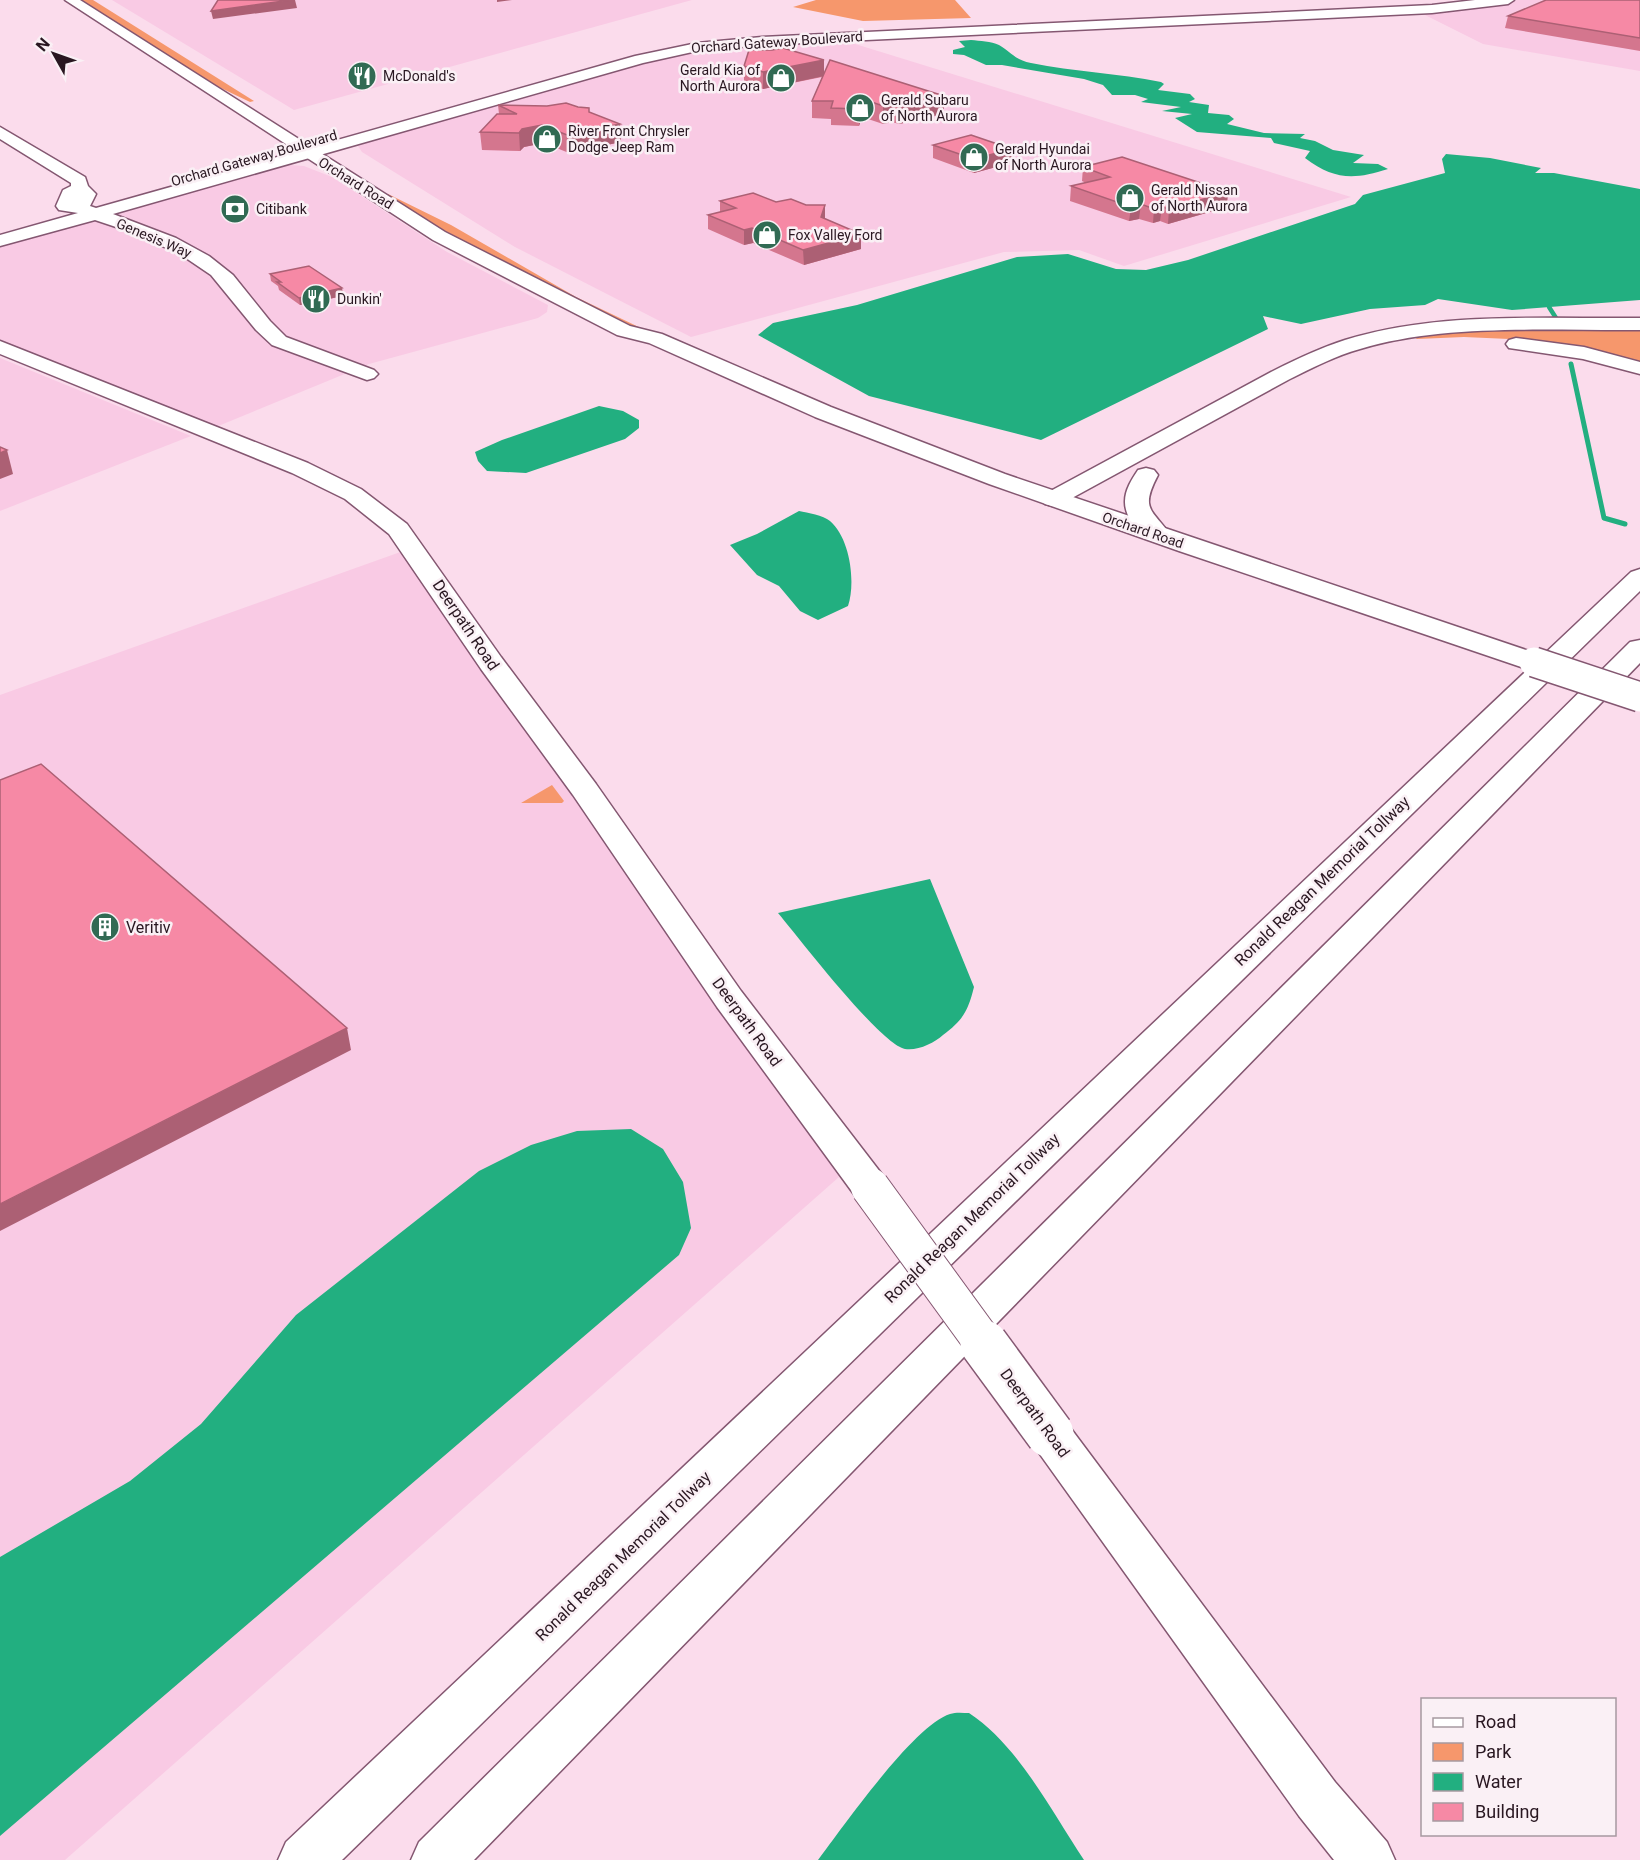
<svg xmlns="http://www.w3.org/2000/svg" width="1640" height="1860" viewBox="0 0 1640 1860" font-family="Roboto,sans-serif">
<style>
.built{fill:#f9cae4}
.green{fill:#f6976c}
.water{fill:#22af80}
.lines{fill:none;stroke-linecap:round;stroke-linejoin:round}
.stream-far1{stroke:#22af80;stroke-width:4.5}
.stream{stroke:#22af80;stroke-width:5}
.minor-casing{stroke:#845771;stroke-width:3}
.major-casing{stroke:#845771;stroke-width:3}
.highway-casing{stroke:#845771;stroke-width:3}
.minor{fill:#fff;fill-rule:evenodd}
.major{fill:#fff;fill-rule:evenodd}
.highway{fill:#fff;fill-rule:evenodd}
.minor-bridge-far1-casing{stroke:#845771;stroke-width:40;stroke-linecap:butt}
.minor-bridge-casing{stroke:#845771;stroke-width:50;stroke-linecap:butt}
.major-bridge-casing{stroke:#845771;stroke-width:32;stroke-linecap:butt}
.minor-bridge-far1{stroke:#fff;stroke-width:38}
.minor-bridge{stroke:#fff;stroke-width:47}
.major-bridge{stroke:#fff;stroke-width:29}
.wall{fill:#d4768e}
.shaded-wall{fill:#ac6074}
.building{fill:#f689a5;stroke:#ac6074;stroke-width:1.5}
.labels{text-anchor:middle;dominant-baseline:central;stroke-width:5;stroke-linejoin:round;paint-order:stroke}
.far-street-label{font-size:14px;fill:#291721;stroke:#faf0f5}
.far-poi-label{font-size:14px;fill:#291721;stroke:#faf0f5;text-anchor:start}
.street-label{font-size:16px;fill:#291721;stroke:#faf0f5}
.poi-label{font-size:16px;fill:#291721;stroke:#faf0f5;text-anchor:start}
</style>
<rect width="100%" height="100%" fill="#fbdcec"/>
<path class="built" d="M112,0H692L294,110Z
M1518,0H1640V71L1483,44L1417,11Z
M839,39L1351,197L1124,266L1079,250L1004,252L691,337L515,247L362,152L358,146L420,124L655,57L705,48Z
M290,165L304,166L332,177L447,252L548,305L547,312L538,318L369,364L211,429L0,343V244Z
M0,358L191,436L0,511Z
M406,550L588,808L839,1177L65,1860H0V695Z"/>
<path class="green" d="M78,0H93L254,101L250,102L200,78Z
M816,0H955L971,18L863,21L793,7Z
M388,194L451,225L576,297L645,330L638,332L445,234L385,195Z
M1640,328V364L1530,340L1464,337L1417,339L1414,337L1479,331Z
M552,785L564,801L562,803H521Z"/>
<path class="water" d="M971,40C980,41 991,41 999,45C1011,52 1015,60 1031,63C1074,72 1118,73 1161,82L1164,84L1158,90L1190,94L1195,99L1189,102L1209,105L1208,113L1229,115L1234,119L1227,124L1264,133L1305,134L1300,138L1315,141L1333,150L1364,155L1353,163L1378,164L1388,169C1354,180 1334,180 1305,158L1310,151L1274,143L1271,138L1197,132L1175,118L1192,114L1162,111L1181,107L1141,102L1148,99L1135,95H1112L1103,85L1084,79L1002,65H986L964,55L953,54V50L965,47L959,41Z
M1446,154L1490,158L1541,168L1535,173H1554L1640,189V300L1512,310L1438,299L1425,305L1370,309L1301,324L1263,316L1268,329L1041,440L869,396L758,335L773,323L857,305L1017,257L1068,254L1116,269L1146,270L1188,260L1355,204L1363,195L1445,173L1442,159Z
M599,406L623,411L639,420V428L625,439L526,473L487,471L478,461L475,452L502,440Z
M799,511C808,513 823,515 830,521C850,538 856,582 848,606L818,620L800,611L779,586L757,575L730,545L757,534Z
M930,879L974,987C968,1011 963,1020 943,1035C934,1043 918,1051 905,1049C880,1044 799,938 778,913Z
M631,1129L663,1149L683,1182L691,1228L679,1255L0,1836V1557L130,1481L201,1424L296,1315L479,1171L531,1145L577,1131Z
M969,1713C1018,1745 1052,1812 1084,1860H818C843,1827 914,1725 950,1714C956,1712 963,1713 969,1713Z"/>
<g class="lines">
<path class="stream-far1" d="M1549,307L1556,318"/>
<path class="stream" d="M1571,364L1604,518L1625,524"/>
<g class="minor-casing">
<path id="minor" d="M1475,0H1514L1508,4L1432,13L762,45L697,51L643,63L113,214L176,238L209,256L233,275L270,321L286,337L374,370L378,374L374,378L367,380L272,345L256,330L211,275L180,254L128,231L95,220L0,246V235L78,213L59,210L56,206L63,190L71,186V183L0,139V127L85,177L88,186L96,194L90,206L96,208L635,56L697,43L762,37L1432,5Z
M0,341L308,463L361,489L407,524L501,657L596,784L741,991L884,1177L889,1187L884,1197L870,1201L856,1197L717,1007L573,795L481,669L389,534L345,499L292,473L0,354Z
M1050,1416L1066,1422L1335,1782L1387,1842L1395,1860H1334L1299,1816L1034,1446L1028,1434L1034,1422Z"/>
</g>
<g class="major-casing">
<path id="major" d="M65,0H80L445,232L630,326L662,334L831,407L1005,474L1544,656L1548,662L1544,668L1534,670L1524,668L1179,551L989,484L815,417L649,343L617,335L433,240Z"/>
</g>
<g class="highway-casing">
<path id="highway" d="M1640,318V330C1552,331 1444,323 1360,349C1335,356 1312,368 1288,380L1061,504L1053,506L1045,504L1041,499L1045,494L1273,371C1297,359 1320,348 1345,340C1439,311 1543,319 1640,318Z
M1516,338L1584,347L1640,362V374L1583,359L1509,348L1506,344L1509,340Z
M1146,468L1154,470L1158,475C1139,511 1153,509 1171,536L1168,541C1148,546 1124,521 1125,501C1125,490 1132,479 1138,470Z
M1640,569V591L342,1860H278L286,1842L1631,572Z
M1640,640V663L474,1860H411L419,1842L1630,642Z"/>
</g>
<use href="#minor" class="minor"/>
<use href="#major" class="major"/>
<use href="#highway" class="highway"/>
<g class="minor-bridge-far1-casing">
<path id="minor-bridge-far1" d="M870,1187L985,1345"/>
</g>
<g class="minor-bridge-casing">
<path id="minor-bridge" d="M984,1344L1050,1434"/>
</g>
<g class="major-bridge-casing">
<path id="major-bridge" d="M1534,662L1640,697"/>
</g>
<use href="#minor-bridge-far1" class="minor-bridge-far1"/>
<use href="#minor-bridge" class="minor-bridge"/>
<use href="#major-bridge" class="major-bridge"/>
</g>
<path class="wall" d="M1640,0V51L1505,28L1508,16Z
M744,66L824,74L944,96V114L899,124L892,122L883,124L862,117L859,126L831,125V119L812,118V101L822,77L763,89L744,83Z
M498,105L589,112L620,124L621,142L569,153L544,143L524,147L520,151L482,150L480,132L499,114Z
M933,145L1012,149L1011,163L974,173L933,158Z
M1083,167L1227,207L1168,224L1160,221L1153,223L1139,219L1129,221L1070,201L1071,186L1086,183L1082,181Z
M720,201L776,202L825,219L861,234V249L804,265L753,243L744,245L708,229V215L720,212Z
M270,274L342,288L343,296L300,305L279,290L278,286L271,281Z"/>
<path class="shaded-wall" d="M291,0H295L297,8L213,19L211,11Z
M497,0H512L497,2Z
M824,60V76L763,89V72Z
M944,96V114L899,124L900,107Z
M863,99L862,117L859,126V109Z
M892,104V122L883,124V106Z
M620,124L621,142L569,153L567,135Z
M542,125L544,143L524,147L520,151L519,133L522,129Z
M1012,149L1011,163L974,173V159Z
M1228,192L1227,207L1168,224L1169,209Z
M1141,204L1139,219L1129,221L1131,207Z
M825,205V220L821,217Z
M1162,207L1160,221L1153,223L1154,209Z
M752,228L753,243L744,245V230Z
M861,234V249L804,265L803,250Z
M342,288L343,296L300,305L299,298Z
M7,450L13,474L0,479V453Z
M347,1028L351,1050L0,1231V1204Z"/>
<path class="building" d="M218,0H291L211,11Z
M1546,0H1640V38L1508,16Z
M783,48L824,60L763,72L744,66L749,50H772Z
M830,60L944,96L900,107L892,104L883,106L863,99L859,109L831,108L833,101H812Z
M566,103L578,107L589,108V112L620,124L567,135L542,125L522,129L519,133L480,132L497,114H517L498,105L547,106Z
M971,135L1012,149L974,159L933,145Z
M1122,157L1228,192L1169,209L1162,207L1154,209L1141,204L1131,207L1071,186L1110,177L1083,167Z
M753,193L776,202L791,199L806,205H825L821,217L861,234L803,250L752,228L744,230L708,215L736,208L720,201Z
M309,266L342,288L299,298L277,282H281L270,274Z
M0,447L7,450L0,453Z
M41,764L347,1028L0,1204V780Z"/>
<defs>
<g id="restaurant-disc" transform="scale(1.5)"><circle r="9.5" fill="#316a53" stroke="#faf0f5"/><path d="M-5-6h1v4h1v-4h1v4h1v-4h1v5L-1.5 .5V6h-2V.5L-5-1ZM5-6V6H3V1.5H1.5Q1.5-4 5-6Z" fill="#fff"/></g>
<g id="shop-disc" transform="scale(1.5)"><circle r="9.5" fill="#316a53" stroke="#faf0f5"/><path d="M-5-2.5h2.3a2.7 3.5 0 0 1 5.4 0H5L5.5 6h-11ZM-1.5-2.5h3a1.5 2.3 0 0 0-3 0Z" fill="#fff"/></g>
<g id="bank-disc" transform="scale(1.5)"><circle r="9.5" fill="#316a53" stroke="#faf0f5"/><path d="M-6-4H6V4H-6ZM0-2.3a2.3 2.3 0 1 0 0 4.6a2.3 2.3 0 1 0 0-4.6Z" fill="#fff"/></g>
<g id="building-disc" transform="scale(1.5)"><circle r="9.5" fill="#316a53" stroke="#faf0f5"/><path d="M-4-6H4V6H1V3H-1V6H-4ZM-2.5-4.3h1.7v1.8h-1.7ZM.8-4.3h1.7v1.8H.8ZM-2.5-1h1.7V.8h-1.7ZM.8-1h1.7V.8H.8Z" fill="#fff"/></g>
</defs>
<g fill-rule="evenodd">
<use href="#restaurant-disc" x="362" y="76"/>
<use href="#shop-disc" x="781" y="78"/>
<use href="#shop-disc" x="860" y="108"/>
<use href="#shop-disc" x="547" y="139"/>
<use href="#shop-disc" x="974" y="157"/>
<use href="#shop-disc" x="1130" y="198"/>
<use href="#bank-disc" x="235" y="209"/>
<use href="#shop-disc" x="767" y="235"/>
<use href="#restaurant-disc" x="316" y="299"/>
<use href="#building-disc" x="105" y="927"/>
</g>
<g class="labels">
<g class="far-street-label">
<text transform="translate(777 42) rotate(-4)">Orchard Gateway Boulevard</text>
<text transform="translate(254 158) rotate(-16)">Orchard Gateway Boulevard</text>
<text transform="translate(356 183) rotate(32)">Orchard Road</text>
<text transform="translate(154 238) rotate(23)">Genesis Way</text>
<text transform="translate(1143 530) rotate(19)">Orchard Road</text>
</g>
<g class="far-poi-label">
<text x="760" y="70" text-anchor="end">Gerald Kia of<tspan x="760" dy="16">North Aurora</tspan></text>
<text x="383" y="76">McDonald's</text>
<text x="881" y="100">Gerald Subaru<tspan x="881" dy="16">of North Aurora</tspan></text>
<text x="568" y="131">River Front Chrysler<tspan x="568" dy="16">Dodge Jeep Ram</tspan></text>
<text x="995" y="149">Gerald Hyundai<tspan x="995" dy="16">of North Aurora</tspan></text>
<text x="1151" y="190">Gerald Nissan<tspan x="1151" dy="16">of North Aurora</tspan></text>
<text x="256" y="209">Citibank</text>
<text x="788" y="235">Fox Valley Ford</text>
<text x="337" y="299">Dunkin'</text>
</g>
<g class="street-label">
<text transform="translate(466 625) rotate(56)">Deerpath Road</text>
<text transform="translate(1322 881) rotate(-44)">Ronald Reagan Memorial Tollway</text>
<text transform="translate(747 1022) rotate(54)">Deerpath Road</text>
<text transform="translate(972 1218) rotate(-44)">Ronald Reagan Memorial Tollway</text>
<text transform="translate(1035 1413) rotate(54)">Deerpath Road</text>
<text transform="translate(623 1556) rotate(-44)">Ronald Reagan Memorial Tollway</text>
</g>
<g class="poi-label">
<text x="126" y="927">Veritiv</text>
</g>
</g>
<rect x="1421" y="1698" width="195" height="138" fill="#faf0f5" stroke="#a699a0" stroke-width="1.5"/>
<rect x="1433" y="1718" width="30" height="9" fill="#ffffff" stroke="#a699a0" stroke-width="1.5"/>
<text x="1475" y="1728" font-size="18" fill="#291721">Road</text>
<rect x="1433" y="1743" width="30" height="18" fill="#f6976c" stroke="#a699a0" stroke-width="1.5"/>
<text x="1475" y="1758" font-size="18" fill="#291721">Park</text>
<rect x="1433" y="1773" width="30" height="18" fill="#22af80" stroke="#a699a0" stroke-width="1.5"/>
<text x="1475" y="1788" font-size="18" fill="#291721">Water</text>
<rect x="1433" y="1803" width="30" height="18" fill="#f689a5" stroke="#a699a0" stroke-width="1.5"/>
<text x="1475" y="1818" font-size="18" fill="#291721">Building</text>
<g transform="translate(54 54) rotate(310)" stroke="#faf0f5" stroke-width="4.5" paint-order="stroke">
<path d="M0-4.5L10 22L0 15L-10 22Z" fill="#291721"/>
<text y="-9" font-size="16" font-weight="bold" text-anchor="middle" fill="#291721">N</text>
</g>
</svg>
